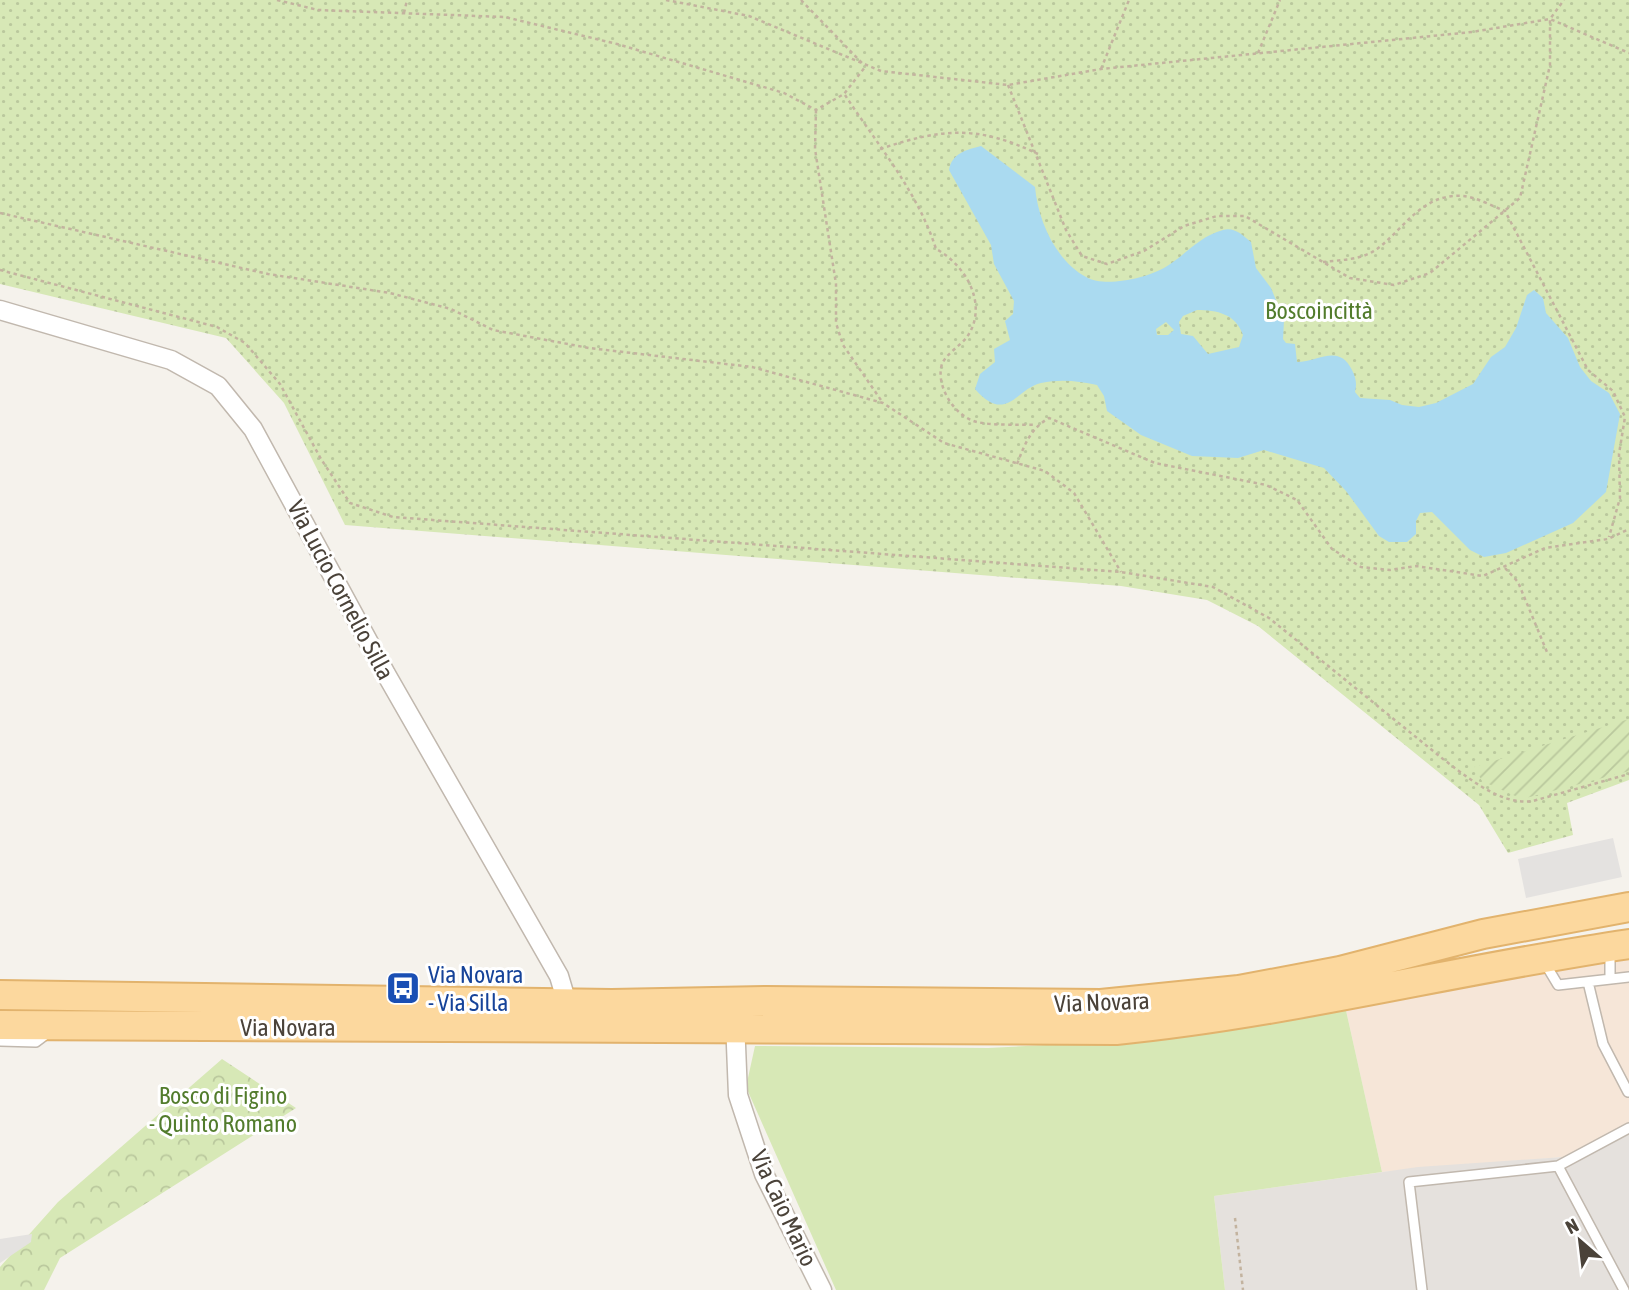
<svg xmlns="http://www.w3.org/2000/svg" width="1629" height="1290" viewBox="0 0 1629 1290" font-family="'Asap Condensed',sans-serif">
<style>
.commercial{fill:#f6e6d8}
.industrial{fill:#e5e1dd}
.grass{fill:#d7e8b6}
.forest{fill:url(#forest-crowns)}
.park{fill:url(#park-dots)}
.garden{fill:url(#garden-furrows)}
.parking{fill:#e4e2e0}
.water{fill:#aadaf0;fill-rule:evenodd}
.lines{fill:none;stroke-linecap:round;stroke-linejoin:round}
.service-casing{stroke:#c1b8ae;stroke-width:12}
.minor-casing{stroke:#c1b8ae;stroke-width:21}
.primary-casing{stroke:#e2b36d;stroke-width:32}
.path{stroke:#c3b39f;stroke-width:2.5;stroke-dasharray:3.5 3.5;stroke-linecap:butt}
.service{stroke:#fff;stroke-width:9}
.minor{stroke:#fff;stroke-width:18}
.primary{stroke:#fcd89e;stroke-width:28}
.labels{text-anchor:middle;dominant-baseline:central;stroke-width:6;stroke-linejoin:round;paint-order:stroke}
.park-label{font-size:24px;fill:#527c2c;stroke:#fff}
.street-label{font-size:24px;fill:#4a4239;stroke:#fff}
.transit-label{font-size:24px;fill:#164399;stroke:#fff;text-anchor:start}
</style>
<defs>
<pattern id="forest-crowns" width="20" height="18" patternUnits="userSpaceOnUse" patternTransform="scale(1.75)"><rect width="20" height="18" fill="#d7e8b6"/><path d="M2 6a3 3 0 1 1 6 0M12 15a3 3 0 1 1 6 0" fill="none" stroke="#bac89d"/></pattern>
<pattern id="park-dots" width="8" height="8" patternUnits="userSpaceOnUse" patternTransform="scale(1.75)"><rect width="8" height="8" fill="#d7e8b6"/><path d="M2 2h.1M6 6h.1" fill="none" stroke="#bac89d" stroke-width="1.8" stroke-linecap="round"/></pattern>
<pattern id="garden-furrows" width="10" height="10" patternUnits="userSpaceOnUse" patternTransform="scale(1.75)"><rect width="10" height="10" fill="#d7e8b6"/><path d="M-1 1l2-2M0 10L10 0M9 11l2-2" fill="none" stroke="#bac89d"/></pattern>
</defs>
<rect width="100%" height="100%" fill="#f5f2ec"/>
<path class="commercial" d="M1629,958V1122L1563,1157L1382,1172L1345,1006L1542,969Z"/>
<path class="industrial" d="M1629,1122V1290H1225L1214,1196L1418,1167L1563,1157Z"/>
<path class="grass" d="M1345,1006L1382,1172L1214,1196L1225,1290H836L746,1087L755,1046L988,1048L1145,1040Z"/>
<path class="forest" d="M222,1059L296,1108L60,1258L44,1290H0V1267L58,1202Z"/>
<path class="park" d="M0,0H1629V780L1567,803L1573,835L1508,853L1479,805L1258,626L1207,600L1121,586L345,525L284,403L226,338L0,284Z"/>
<path class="garden" d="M1629,719V771L1522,799L1482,781L1474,767Z"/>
<path class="parking" d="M1613,838L1622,877L1526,898L1518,859Z
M32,1234L31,1242L0,1263V1239Z"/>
<path class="water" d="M981,146L1035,187C1038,220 1055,260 1086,277C1105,288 1146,278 1164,268C1185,256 1199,236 1223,230C1235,227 1242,235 1251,242L1256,268L1271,288L1284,320L1283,339L1286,343L1295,344L1297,362C1318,362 1339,343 1352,370C1356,378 1357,384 1355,392L1360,398L1390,400L1402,405L1419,407L1436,403L1473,384L1491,357L1505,347L1516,328L1527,295L1534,290L1543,298L1546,313L1568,338L1580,367L1591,381L1609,393L1620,414L1606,492L1573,523L1506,553L1484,557L1470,550L1432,512L1420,513L1416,521V534L1407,542H1389L1379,536L1346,491L1324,468L1264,450L1238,458L1192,456L1141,435L1107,411L1104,396L1097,385C1078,381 1061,379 1041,383C1017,388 1006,425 975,389L980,374L995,362L994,349L1010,340L1005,321L1013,314L1014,301L994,264L991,245L949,170C952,153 966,150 981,146ZM1197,310C1217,310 1236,314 1243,335L1239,347L1208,354L1193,336L1181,334L1179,322L1183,316ZM1166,322L1174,330L1168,335H1157L1156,329Z"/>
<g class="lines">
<g class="service-casing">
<path id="service" d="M1546,965L1558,985L1629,977
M1610,978V955
M1588,982L1603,1044L1628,1092
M0,1041L36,1042L48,1033
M1558,1166L1624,1290
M1422,1290L1409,1182L1558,1166L1629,1128"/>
</g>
<g class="minor-casing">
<path id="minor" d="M0,310L171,360L218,386L253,429L386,674L559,976L570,1013
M735,1021L738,1095L764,1174L822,1290"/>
</g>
<g class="primary-casing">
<path id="primary" d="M0,995L612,1004L767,1001L1101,1004L1239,990L1340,971L1483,934L1629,907
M0,1025L1116,1030C1289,1013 1457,969 1629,944"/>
</g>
<path class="path" d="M277,0L318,10L505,17L617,44L784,93L816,110L844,94L865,67
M666,0L749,16L881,71L1008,85L1101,69L1472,32L1550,19L1629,53
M801,0L863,64
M404,13L407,0
M1258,53L1280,0
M1101,69L1129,0
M1008,85L1066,230L1082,256L1107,264L1144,251L1184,226L1217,216H1245L1350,278L1394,285L1430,273L1520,198L1550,65V19L1564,0
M845,95C877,144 918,192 936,249C966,265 989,305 967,337C960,346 946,354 942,364C935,386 955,417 977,422C995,426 1018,424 1036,425
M816,110L815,149L836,284V323L843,345L883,403
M880,149C943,128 978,125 1038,154
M0,213L268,274L390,293L451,309L493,330L589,348L752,367L883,403L944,443L1045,471L1074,493L1121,572
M1323,262C1340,260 1362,260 1377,249C1404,229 1422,193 1463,196C1476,197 1492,206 1505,211L1588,370L1613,391L1625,417L1619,454L1620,498L1609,537
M0,270L217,327L245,343L280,384L321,459L350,503L393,517L1121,572L1213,587L1269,618L1443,759C1467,777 1501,806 1533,801L1629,774
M1017,464C1025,444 1030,429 1049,418L1155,463L1266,485L1297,500L1332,549L1361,567L1390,570L1416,566L1483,576L1545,548L1608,539L1629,529
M1505,568L1518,582L1547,652
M1235,1218L1243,1290"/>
<use href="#service" class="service"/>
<use href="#minor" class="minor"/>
<use href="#primary" class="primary"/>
</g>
<defs>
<g id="bus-square" transform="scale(1.75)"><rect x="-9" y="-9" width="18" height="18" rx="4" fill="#1a4fb4" stroke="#fff"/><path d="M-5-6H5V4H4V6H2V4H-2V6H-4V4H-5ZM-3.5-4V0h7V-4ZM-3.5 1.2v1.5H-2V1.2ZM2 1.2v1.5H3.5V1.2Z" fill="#fff"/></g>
</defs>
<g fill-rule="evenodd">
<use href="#bus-square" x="403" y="988"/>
</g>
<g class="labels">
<g class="park-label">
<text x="1319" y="310">Boscoincittà</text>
<text x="223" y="1095">Bosco di Figino<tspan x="223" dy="28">- Quinto Romano</tspan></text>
</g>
<g class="street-label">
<text transform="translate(341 590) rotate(62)">Via Lucio Cornelio Silla</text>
<text transform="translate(1102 1002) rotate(-2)">Via Novara</text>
<text x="288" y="1027">Via Novara</text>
<text transform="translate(784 1208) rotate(65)">Via Caio Mario</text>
</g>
<g class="transit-label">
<text x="428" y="974">Via Novara<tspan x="428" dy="28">- Via Silla</tspan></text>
</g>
</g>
<g transform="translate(1580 1241) rotate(332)" stroke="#ffffff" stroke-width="5" paint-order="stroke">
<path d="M0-5L12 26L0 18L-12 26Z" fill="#4a4239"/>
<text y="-10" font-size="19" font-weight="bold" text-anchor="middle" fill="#4a4239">N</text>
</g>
</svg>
